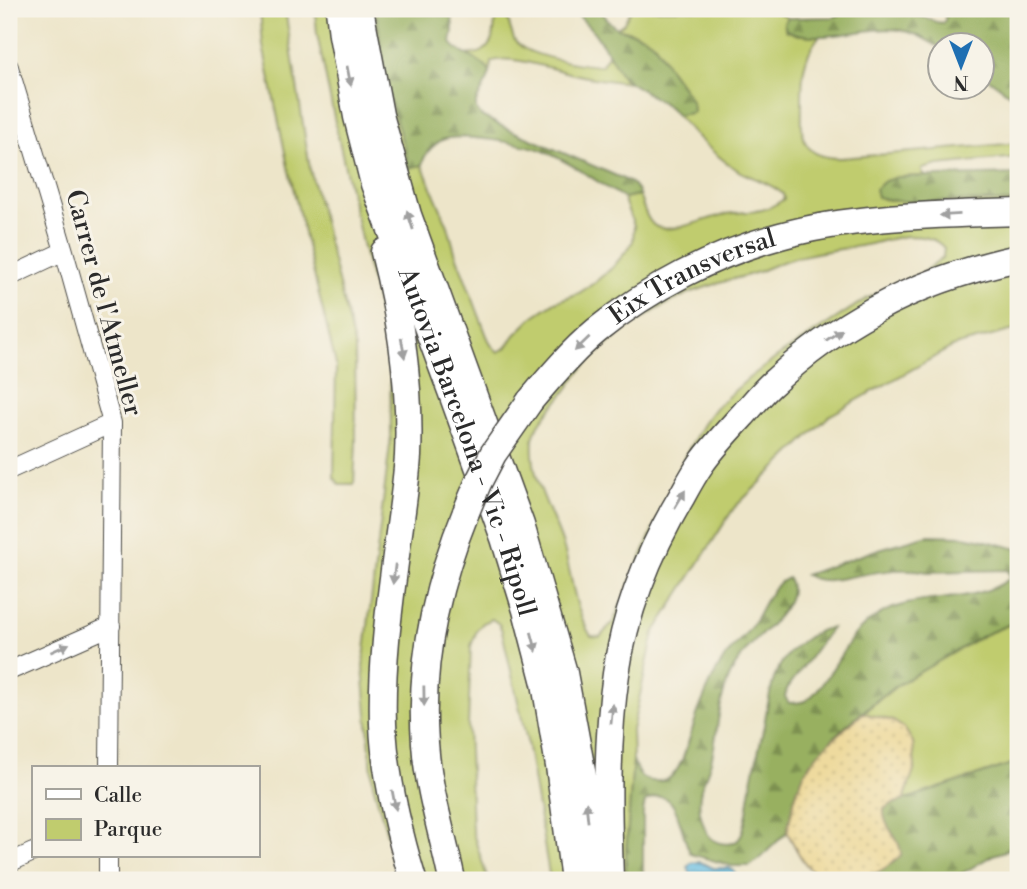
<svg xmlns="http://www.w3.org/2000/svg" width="1027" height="889" viewBox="0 0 1027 889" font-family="'Libre Bodoni',serif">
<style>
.green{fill:#c0cc6e;stroke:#767c4c;stroke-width:2;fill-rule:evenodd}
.forest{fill:url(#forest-firs);stroke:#626e46;stroke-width:2}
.sand{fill:url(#sand-dots);stroke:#8c8264;stroke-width:2}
.water{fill:url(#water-rules);stroke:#487487;stroke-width:2}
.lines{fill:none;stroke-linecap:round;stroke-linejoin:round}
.minor-casing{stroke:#484743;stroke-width:20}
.highway-casing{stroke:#484743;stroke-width:29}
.minor{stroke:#fff;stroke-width:18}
.highway{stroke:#fff;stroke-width:26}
.highway-bridge-casing{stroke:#484743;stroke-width:29;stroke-linecap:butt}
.highway-bridge{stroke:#fff;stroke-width:26}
.oneway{fill:#a0a0a0}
.labels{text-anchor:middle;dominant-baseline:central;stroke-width:6;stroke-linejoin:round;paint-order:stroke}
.street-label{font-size:26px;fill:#2b2b2b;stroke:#f7f3e8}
</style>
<defs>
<pattern id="forest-firs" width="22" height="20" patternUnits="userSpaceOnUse" patternTransform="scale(1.75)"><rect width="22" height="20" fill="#98b061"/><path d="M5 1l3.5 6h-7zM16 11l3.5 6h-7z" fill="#7c8f50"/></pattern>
<pattern id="sand-dots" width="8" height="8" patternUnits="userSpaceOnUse" patternTransform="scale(1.75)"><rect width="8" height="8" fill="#eeda9e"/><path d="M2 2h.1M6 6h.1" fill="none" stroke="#cb8" stroke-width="1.8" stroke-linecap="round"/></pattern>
<pattern id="water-rules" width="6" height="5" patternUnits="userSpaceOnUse" patternTransform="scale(1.75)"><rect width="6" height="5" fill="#66bee3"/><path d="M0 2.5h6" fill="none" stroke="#549bb8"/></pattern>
</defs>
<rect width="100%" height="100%" fill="#f7f3e8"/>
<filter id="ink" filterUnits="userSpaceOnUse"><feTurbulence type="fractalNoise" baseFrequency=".0143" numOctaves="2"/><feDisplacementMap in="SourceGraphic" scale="14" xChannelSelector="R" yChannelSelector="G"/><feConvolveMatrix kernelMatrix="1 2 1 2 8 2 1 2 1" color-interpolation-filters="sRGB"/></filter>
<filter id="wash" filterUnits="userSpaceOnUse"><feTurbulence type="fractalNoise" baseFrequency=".00686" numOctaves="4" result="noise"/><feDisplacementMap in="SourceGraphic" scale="28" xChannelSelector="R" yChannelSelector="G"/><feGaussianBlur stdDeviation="1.57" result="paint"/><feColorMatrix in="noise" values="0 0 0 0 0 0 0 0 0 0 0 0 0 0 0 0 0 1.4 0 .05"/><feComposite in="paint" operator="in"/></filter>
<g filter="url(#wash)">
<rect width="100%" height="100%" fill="#ede5c9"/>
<path class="green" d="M260,9H285L310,169L355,349L356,443L354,484H339L334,477L336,365L288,167L263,46Z
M315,9H376L386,80L406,154L408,167L422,165L448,226L455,252L487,336L491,345L498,352L506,348L515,335L534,316L555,302L579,293L594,283L613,267L629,248L633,241L634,226L623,198L639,195C643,205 647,223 657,227C672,234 710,217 727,214C739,212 752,213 765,209C772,207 778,203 784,199L783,194C771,183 754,179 739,171C716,157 695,135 677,116L693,106C686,92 676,81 668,67C663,58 659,47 649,40C640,33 628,31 617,28L624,23L631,9H773L788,18L784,23L786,30L798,35H820C802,58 802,76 802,103C802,115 801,126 803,137C809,155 824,158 841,158L1018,143V157L938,165L922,169V172L925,176L903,177L883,199L896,201L1018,202V329L954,346L829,416L734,508L654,633L632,730L633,760L626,853V880H550L527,741L502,631L499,624L492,619L483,623L477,630L471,646L468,726L472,830L488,880H400L373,784L363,667L391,436L390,353L364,252L336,127L317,34ZM907,236C921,237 934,236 944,248L943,257L922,273L866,299L780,355L749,378L715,408L703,424L685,456L613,622L600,637L591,636C574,610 572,575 563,545C551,509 530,480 533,440C535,424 556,404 565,392C570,386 573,380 577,375C602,343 646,313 683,296C707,285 733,280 758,272C768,268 778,263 788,260C812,252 836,250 860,246C876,243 891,238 907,236Z
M493,9H505C508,18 511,34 515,41C527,57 582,65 601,66L609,54L623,78L629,83C612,81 595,79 578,75C557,71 509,53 491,62L490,72L486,66L467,55C472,54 479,54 483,51C496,43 496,21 493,9Z
M1018,621V762L904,800L915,767L893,721L863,713L899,684L986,634Z"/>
<path class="forest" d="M376,9H403L413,12L452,16L453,30L451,43C461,57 481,57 490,72L488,79L476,102V109L481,116L510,130L619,177C628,181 636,184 639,195L623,198C616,192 608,189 600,183C582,171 564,160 544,151C526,144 458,132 442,140C432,146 424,154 422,165L408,168L406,154L386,87Z
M569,9H599C604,14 608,22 614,26C625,33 639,32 650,40C659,47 663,59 669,68C677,82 693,95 693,112C687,115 682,113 677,116L669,107L623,78L605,48L593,31L578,15Z
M853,9H884L903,14L924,17L936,22L943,23L946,18L940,9H1018V100L982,74V46H940L939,47C926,40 915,32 900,30C863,25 821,46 786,30L784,23L788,18L834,17Z
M1018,174V202L896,201L877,197L875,189L885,181L897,177Z
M928,535L963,536L979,539L1018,549V621L986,634L899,684L877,700L838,733L815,758L802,779L796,795L787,832L757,861L749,866H732L691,854C679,836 681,780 645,802L643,811V880H626V853L633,760C635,764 636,771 639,774C646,784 666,783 673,775C684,764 691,731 697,715C704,697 711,678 722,662C731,648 744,638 753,624C763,608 770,585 788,578C802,601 763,632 749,647C740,658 731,670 727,683C717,708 718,735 711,761C705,782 697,789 700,812C702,820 704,831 710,837C716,844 732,847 739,839C746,830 748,805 750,793C753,772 759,751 763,730C771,692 770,661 807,638C815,633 821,629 831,628L787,689L785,697L789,703C794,703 800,703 805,701C822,692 841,652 853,637C859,628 869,622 877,616C914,591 974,607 1010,578L1008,570L928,572C906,567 882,571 860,575C842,578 822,585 805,575L879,549Z
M1018,762V847L993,855L951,880H864L891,864L901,856C900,852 900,847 898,843C893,830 882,826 884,809L887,806L921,794Z"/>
<path class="sand" d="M863,713L893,721L904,728L913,742L915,767L904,800L892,804L884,809C882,828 902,838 901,856C880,874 864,882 836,878C829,878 821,876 815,873C802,864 795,846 787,832C791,815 794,795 802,778C814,751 841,732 863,713Z"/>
<path class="water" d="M700,862L713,868H729L734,871L736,880H692L688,866L691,863Z"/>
</g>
<g filter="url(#ink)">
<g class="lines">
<g class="minor-casing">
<path id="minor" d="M9,67L64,251L112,423L109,768
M9,277L64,251
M9,470L112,423
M9,671L111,626
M9,863L33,852
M108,880V856"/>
</g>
<g class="highway-casing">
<g id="highway">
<path id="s1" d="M339,9L342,35L357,117L374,184L451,391L504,538L526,610L545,683L559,766L574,880"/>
<path d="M360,9L380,115L408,215L521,525L564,673L584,782L594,880"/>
<path d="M384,252C401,319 411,386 408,456C406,484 402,512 398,540C390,601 381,663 383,724C385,777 398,830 413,880"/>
<path id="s2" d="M530,401C550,377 572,351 596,331C649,288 714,254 780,236C855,215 941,215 1018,212"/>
<path d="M452,880C443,835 428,790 425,743C419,663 436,586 466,512"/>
<path d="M610,880C608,812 606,742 616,674C625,611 650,550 682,496C688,485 694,474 701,464C713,447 728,431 742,416C753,404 763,391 775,381C804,354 839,329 874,310C919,285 968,269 1018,258"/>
</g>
</g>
<use href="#minor" class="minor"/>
<use href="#highway" class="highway"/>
<g class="highway-bridge-casing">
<path id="highway-bridge" d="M466,512L478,483L493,454L530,401"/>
</g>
<use href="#highway-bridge" class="highway-bridge"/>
</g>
<defs><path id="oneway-solid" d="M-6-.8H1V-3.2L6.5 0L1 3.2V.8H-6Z" transform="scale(1.75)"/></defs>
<g class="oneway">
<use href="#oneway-solid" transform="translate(349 76) rotate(79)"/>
<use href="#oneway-solid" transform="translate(950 215) rotate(177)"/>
<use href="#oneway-solid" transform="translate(410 220) rotate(-108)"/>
<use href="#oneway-solid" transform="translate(834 335) rotate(-34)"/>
<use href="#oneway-solid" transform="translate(582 344) rotate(136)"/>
<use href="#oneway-solid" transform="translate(403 348) rotate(80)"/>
<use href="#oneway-solid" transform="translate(680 499) rotate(-59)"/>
<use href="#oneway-solid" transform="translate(394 574) rotate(97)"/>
<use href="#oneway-solid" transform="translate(534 642) rotate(75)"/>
<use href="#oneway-solid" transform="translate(60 648) rotate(-24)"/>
<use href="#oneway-solid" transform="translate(424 696) rotate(89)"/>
<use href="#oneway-solid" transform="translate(612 714) rotate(-84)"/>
<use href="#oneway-solid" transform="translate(394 800) rotate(79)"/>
<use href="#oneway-solid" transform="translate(587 812) rotate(-96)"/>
</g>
</g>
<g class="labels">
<g class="street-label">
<text stroke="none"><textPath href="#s2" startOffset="208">Eix Transversal</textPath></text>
<text transform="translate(104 303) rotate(75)">Carrer de l'Atmeller</text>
<text stroke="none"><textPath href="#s1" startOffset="453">Autovia Barcelona - Vic - Ripoll</textPath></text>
</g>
</g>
<rect width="1027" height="889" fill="none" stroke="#f7f3e8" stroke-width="35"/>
<rect x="32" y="766" width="228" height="91" fill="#f7f3e8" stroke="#a5a39c" stroke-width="2"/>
<rect x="46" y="789" width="35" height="10" fill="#ffffff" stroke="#a5a39c" stroke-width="2"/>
<text x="94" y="802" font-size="21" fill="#2b2b2b">Calle</text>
<rect x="46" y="819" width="35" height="21" fill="#c0cc6e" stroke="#a5a39c" stroke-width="2"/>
<text x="94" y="836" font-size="21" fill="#2b2b2b">Parque</text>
<g transform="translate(961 66) rotate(180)"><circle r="33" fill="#f7f3e8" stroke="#a5a39c" stroke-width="2"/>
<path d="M0-5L12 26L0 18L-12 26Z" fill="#1f6fb2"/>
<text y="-10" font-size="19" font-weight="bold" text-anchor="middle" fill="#2b2b2b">N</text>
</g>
</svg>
